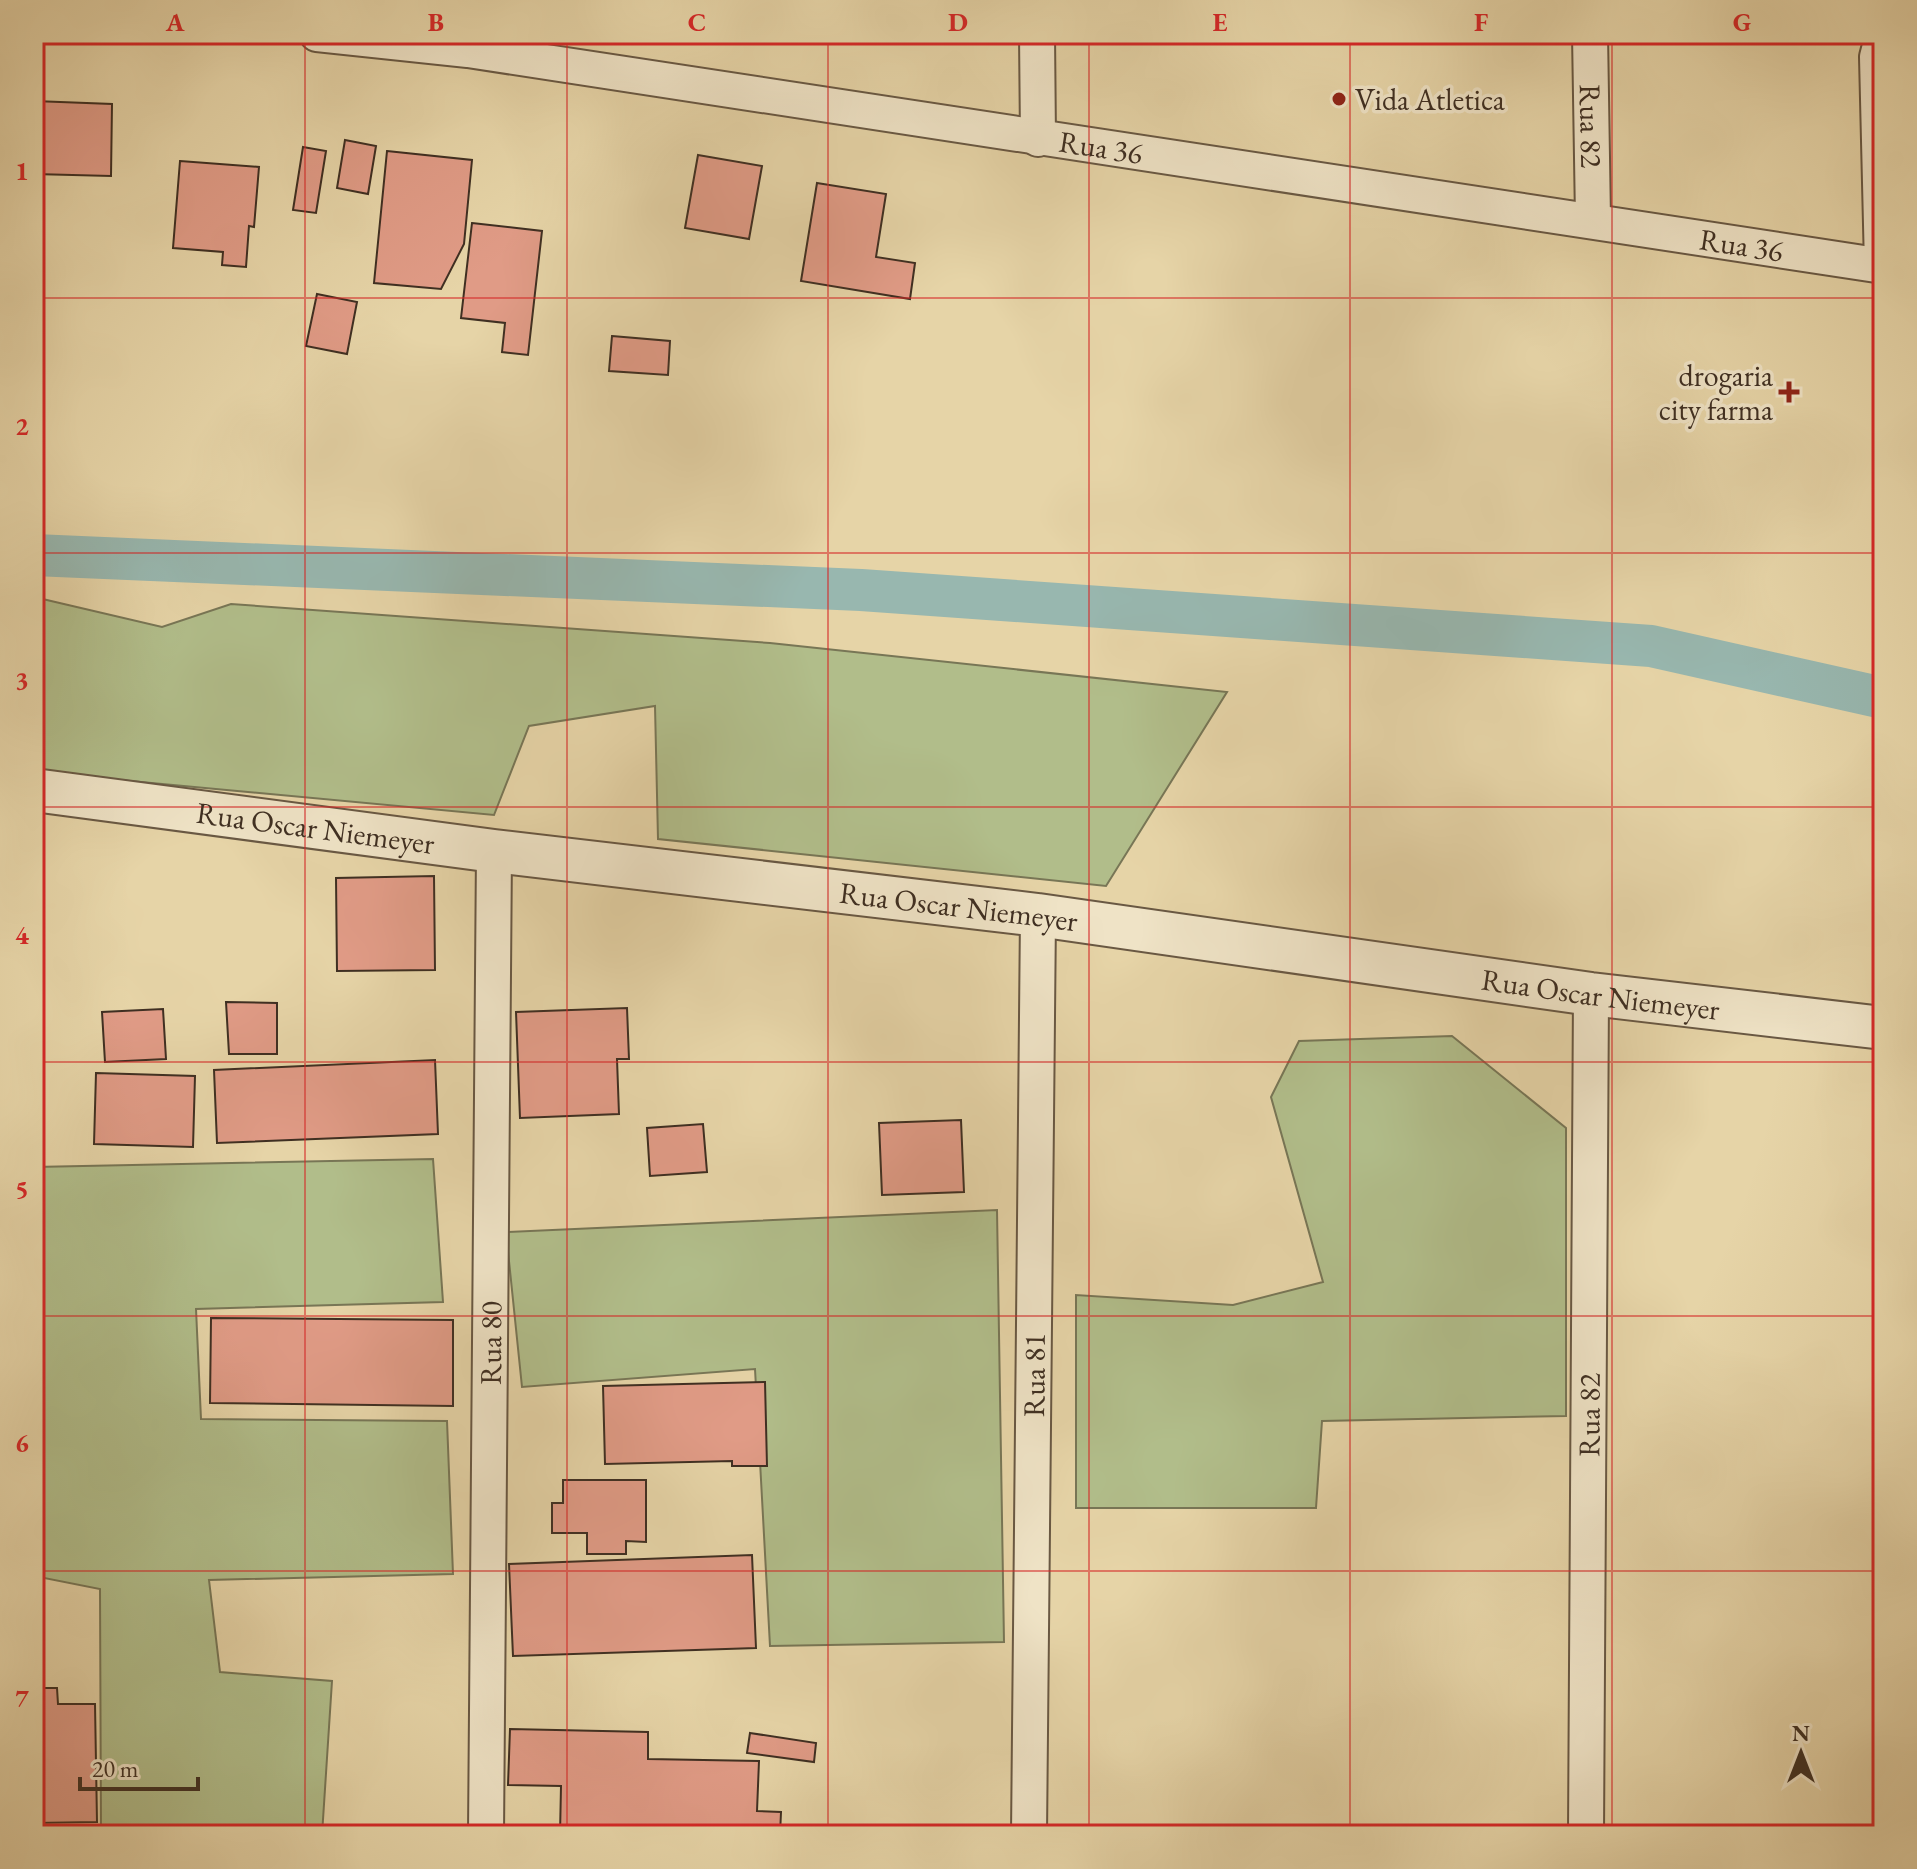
<svg xmlns="http://www.w3.org/2000/svg" width="1917" height="1869" viewBox="0 0 1917 1869" font-family="'EB Garamond',serif">
<style>
.green{fill:#b1bd8a;stroke:#787656;stroke-width:2}
.lines{fill:none;stroke-linecap:round;stroke-linejoin:round}
.canal{stroke:#98b7af;stroke-width:42}
.building{fill:#e09b86;stroke:#3f2f22;stroke-width:2}
.minor-casing{stroke:#695843;stroke-width:38}
.tertiary-casing{stroke:#695843;stroke-width:46}
.minor{stroke:#efe3c6;stroke-width:34}
.tertiary{stroke:#efe3c6;stroke-width:42}
.grid{fill:none;stroke:#d62828;stroke-width:2;stroke-opacity:0.55}
.poi-dot{fill:#8f2418;stroke:#efe3c6;stroke-width:3}
.labels{text-anchor:middle;dominant-baseline:central;stroke-width:7;stroke-linejoin:round;paint-order:stroke}
.poi-label{font-size:30px;fill:#3f2f22;stroke:#efe3c6;text-anchor:start}
.street-label{font-size:30px;fill:#3f2f22;stroke:#efe3c6}
.neatline{fill:none;stroke:#d62828;stroke-width:3}
.grid-label{font-size:26px;text-anchor:middle;font-weight:bold;fill:#d62828}
</style>
<rect width="100%" height="100%" fill="#e6d4a7"/>
<filter id="stains"><feTurbulence type="fractalNoise" baseFrequency=".0025" numOctaves="4"/><feColorMatrix values="0 0 0 0 .2 0 0 0 0 .09 0 0 0 0 .02 0 0 0 .5 -.17"/></filter>
<radialGradient id="worn" r=".72"><stop offset=".6" stop-color="#630" stop-opacity="0"/><stop offset="1" stop-color="#630" stop-opacity=".3"/></radialGradient>
<path class="green" d="M34,597L162,627L231,604L770,643L1227,692L1106,886L658,839L655,706L529,726L494,815L34,772Z
M1452,1036L1566,1128V1416L1322,1421L1316,1508H1076V1295L1233,1305L1323,1282L1271,1097L1299,1041Z
M433,1159L443,1302L196,1309L201,1419L447,1421L453,1574L209,1580L220,1672L332,1681L322,1835H101L100,1589L34,1576V1167Z
M997,1210L1004,1642L770,1646L755,1369L522,1387L506,1232Z"/>
<g class="lines">
<path class="canal" d="M34,555L861,590L1651,646L1883,698"/>
</g>
<path class="building" d="M34,101L112,104L111,176L34,174Z
M345,140L376,146L368,194L337,188Z
M303,147L326,151L316,213L293,210Z
M387,151L472,160L464,244L441,289L374,283Z
M698,155L762,166L749,239L685,228Z
M180,161L259,167L254,227L249,226L246,267L222,265L223,252L173,248Z
M817,183L886,194L876,257L915,263L910,299L801,281Z
M472,223L542,231L528,355L502,352L505,323L461,318Z
M317,294L357,302L347,354L306,346Z
M612,336L670,341L668,375L609,371Z
M434,876L435,970L337,971L336,878Z
M226,1002L277,1003V1054H229Z
M627,1008L629,1059H617L619,1114L520,1118L516,1012Z
M163,1009L166,1059L105,1062L102,1012Z
M435,1060L438,1134L217,1143L214,1070Z
M96,1073L195,1076L193,1147L94,1144Z
M961,1120L964,1192L882,1195L879,1123Z
M703,1124L707,1172L650,1176L647,1128Z
M211,1318L453,1320V1406L210,1403Z
M765,1382L767,1466H732V1461L605,1464L603,1386Z
M563,1480H646V1542L626,1541V1554H587V1533H552V1503H563Z
M752,1555L756,1648L513,1656L509,1564Z
M34,1688H57L58,1704H95L97,1822L34,1823Z
M510,1729L648,1732V1759L759,1761L757,1811L781,1812L780,1835H560L561,1786L508,1785Z
M750,1733L816,1743L814,1762L747,1753Z
M809,1825L885,1829V1835H808Z"/>
<g class="lines">
<g class="minor-casing">
<g id="minor">
<path id="s1" d="M317,34L468,50L1883,266"/>
<path d="M1037,34L1038,139"/>
<path id="s2" d="M1590,34L1593,219"/>
<path d="M1882,266L1877,57L1883,34"/>
<path id="s3" d="M486,1835L494,851"/>
<path id="s4" d="M1029,1835L1038,915"/>
<path id="s5" d="M1586,1835L1591,994"/>
</g>
</g>
<g class="tertiary-casing">
<g id="tertiary">
<path id="s6" d="M34,790L494,851L1038,915L1591,994L1883,1028"/>
</g>
</g>
<use href="#minor" class="minor"/>
<use href="#tertiary" class="tertiary"/>
</g>
<path class="grid" d="M305,34V1835M567,34V1835M828,34V1835M1089,34V1835M1350,34V1835M1612,34V1835M34,298H1883M34,553H1883M34,807H1883M34,1062H1883M34,1316H1883M34,1571H1883"/>
<g class="poi-dot">
<circle cx="1339" cy="99" r="8"/>
<path d="M1785 380h8v8h8v8h-8v8h-8v-8h-8v-8h8z"/>
</g>
<g class="labels">
<g class="poi-label">
<text x="1355" y="99">Vida Atletica</text>
<text x="1773" y="375" text-anchor="end">drogaria<tspan x="1773" dy="34">city farma</tspan></text>
</g>
<g class="street-label">
<text stroke="none"><textPath href="#s2" startOffset="92">Rua 82</textPath></text>
<text stroke="none"><textPath href="#s1" startOffset="792">Rua 36</textPath></text>
<text stroke="none"><textPath href="#s1" startOffset="1440">Rua 36</textPath></text>
<text stroke="none"><textPath href="#s6" startOffset="284">Rua Oscar Niemeyer</textPath></text>
<text stroke="none"><textPath href="#s6" startOffset="932">Rua Oscar Niemeyer</textPath></text>
<text stroke="none"><textPath href="#s6" startOffset="1580">Rua Oscar Niemeyer</textPath></text>
<text stroke="none"><textPath href="#s3" startOffset="492">Rua 80</textPath></text>
<text stroke="none"><textPath href="#s4" startOffset="460">Rua 81</textPath></text>
<text stroke="none"><textPath href="#s5" startOffset="420">Rua 82</textPath></text>
</g>
</g>
<rect width="1917" height="1869" fill="none" stroke="#e6d4a7" stroke-width="88"/>
<g transform="translate(1801 1753)" stroke="#efe3c6" stroke-width="6" paint-order="stroke">
<path d="M0-6L14 30L0 20L-14 30Z" fill="#3f2f22"/>
<text y="-12" font-size="22" font-weight="bold" text-anchor="middle" fill="#3f2f22">N</text>
</g>
<path d="M80 1777v12h118v-12" fill="none" stroke="#3f2f22" stroke-width="4"/>
<text x="92" y="1777" font-size="24" fill="#3f2f22" stroke="#efe3c6" stroke-width="6" paint-order="stroke">20 m</text>
<rect x="44" y="44" width="1829" height="1781" class="neatline"/>
<g class="grid-label">
<text x="175" y="31">A</text>
<text x="436" y="31">B</text>
<text x="697" y="31">C</text>
<text x="958" y="31">D</text>
<text x="1220" y="31">E</text>
<text x="1481" y="31">F</text>
<text x="1742" y="31">G</text>
<text x="22" y="180">1</text>
<text x="22" y="435">2</text>
<text x="22" y="689">3</text>
<text x="22" y="944">4</text>
<text x="22" y="1198">5</text>
<text x="22" y="1452">6</text>
<text x="22" y="1707">7</text>
</g>
<rect width="100%" height="100%" filter="url(#stains)"/>
<rect width="100%" height="100%" fill="url(#worn)"/>
</svg>
